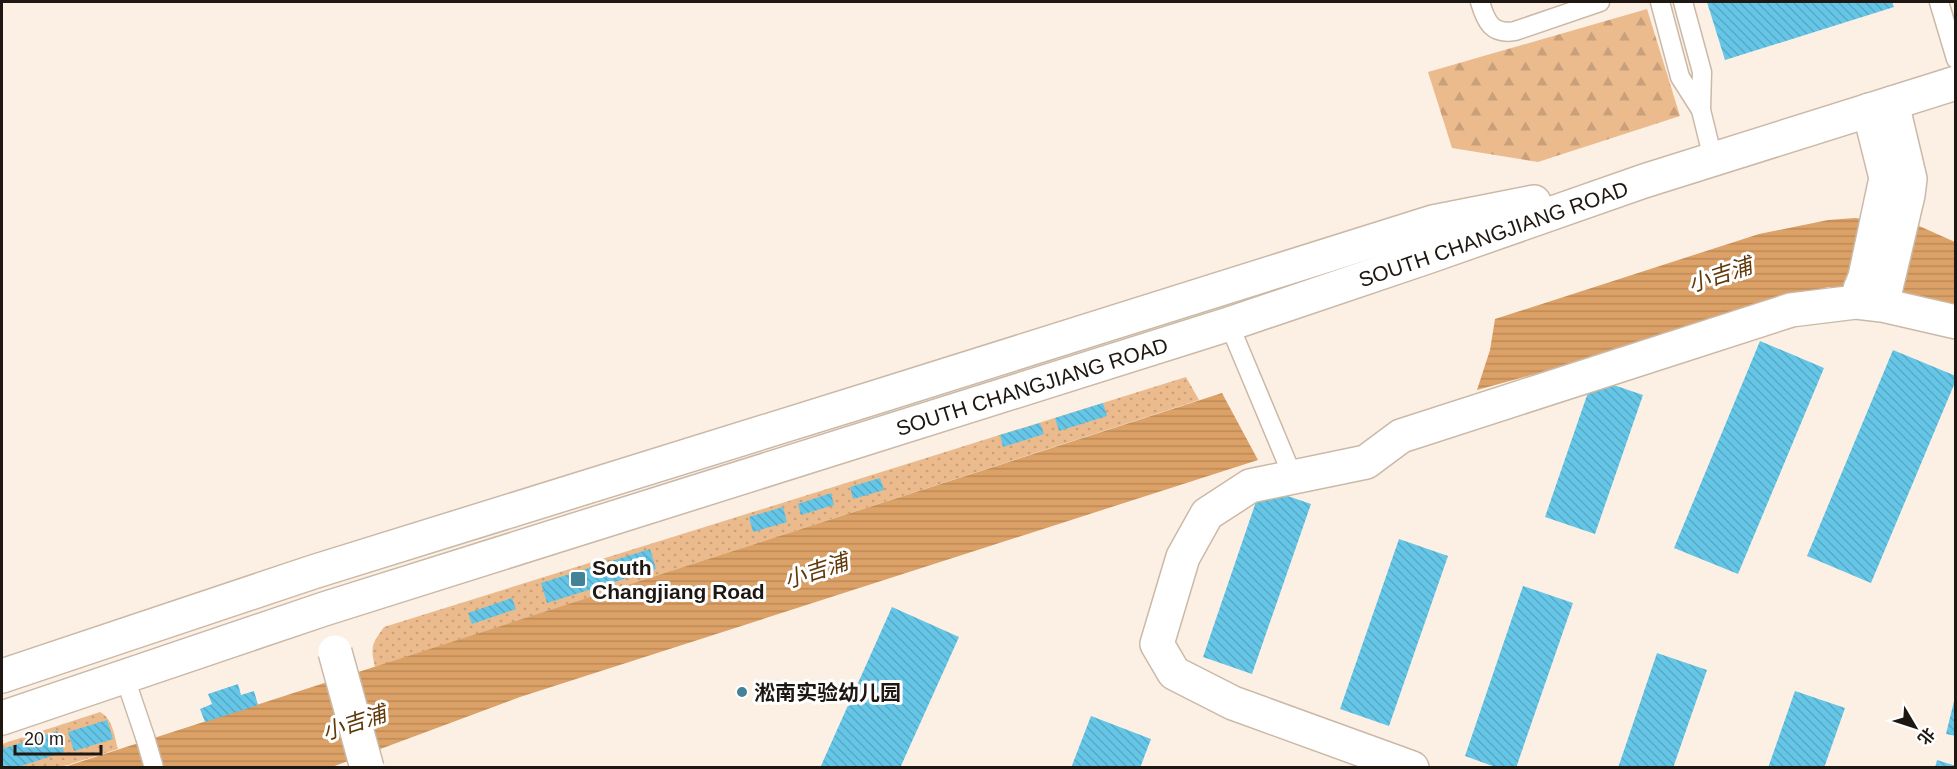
<svg xmlns="http://www.w3.org/2000/svg" width="1957" height="769" viewBox="0 0 1957 769" font-family="Arial,'Noto Sans SC',sans-serif">
<style>
.grass{fill:url(#grass-dots)}
.forest{fill:url(#forest-firs)}
.water{fill:url(#water-rules)}
.building{fill:url(#building-back-hatch)}
.lines{fill:none;stroke-linecap:round;stroke-linejoin:round}
.lane-casing{stroke:#cbb9a7;stroke-width:21}
.street-casing{stroke:#cbb9a7;stroke-width:36}
.secondary-casing{stroke:#cbb9a7;stroke-width:36}
.lane{stroke:#fff;stroke-width:18}
.street{stroke:#fff;stroke-width:33}
.secondary{stroke:#fff;stroke-width:33}
.lane-bridge-casing{stroke:#cbb9a7;stroke-width:21;stroke-linecap:butt}
.secondary-bridge-casing{stroke:#cbb9a7;stroke-width:36;stroke-linecap:butt}
.lane-bridge{stroke:#fff;stroke-width:18}
.secondary-bridge{stroke:#fff;stroke-width:33}
.poi-dot{fill:#448297;stroke:#fff;stroke-width:2}
.labels{text-anchor:middle;dominant-baseline:central;stroke-width:6;stroke-linejoin:round;paint-order:stroke}
.street-label{font-size:21px;fill:#1f1812;stroke:#fff}
.poi-label{font-size:21px;font-weight:bold;fill:#1f1812;stroke:#fff;text-anchor:start}
.water-label{font-size:22px;font-style:italic;fill:#60390a;stroke:#fff}
</style>
<defs>
<pattern id="grass-dots" width="8" height="8" patternUnits="userSpaceOnUse" patternTransform="scale(1.5)"><rect width="8" height="8" fill="#ebbb8e"/><path d="M2 2h.1M6 6h.1" fill="none" stroke="#c9a079" stroke-width="1.8" stroke-linecap="round"/></pattern>
<pattern id="forest-firs" width="22" height="20" patternUnits="userSpaceOnUse" patternTransform="scale(1.5)"><rect width="22" height="20" fill="#ebbb8e"/><path d="M5 1l3.5 6h-7zM16 11l3.5 6h-7z" fill="#c9a079"/></pattern>
<pattern id="water-rules" width="6" height="5" patternUnits="userSpaceOnUse" patternTransform="scale(1.5)"><rect width="6" height="5" fill="#dca167"/><path d="M0 2.5h6" fill="none" stroke="#bc8a58"/></pattern>
<pattern id="building-back-hatch" width="6" height="6" patternUnits="userSpaceOnUse" patternTransform="scale(1.5)"><rect width="6" height="6" fill="#65c6e7"/><path d="M-1 5l2 2M0 0l6 6M5-1l2 2" fill="none" stroke="#57a9c5"/></pattern>
</defs>
<rect width="100%" height="100%" fill="#fcf0e5"/>
<path class="grass" d="M1186,377L1199,400L375,667C370,646 372,644 384,627Z
M100,712C113,719 114,735 118,749L61,767L2,768V744Z"/>
<path class="forest" d="M1647,9L1680,116L1538,162L1452,148L1428,72Z"/>
<path class="water" d="M1855,218L1917,225L1955,242V308L1913,294L1828,287L1721,318L1590,359L1477,390L1490,350L1495,319L1759,234L1828,220Z
M1222,393L1258,460L520,697L332,767L61,768Z"/>
<path class="building" d="M1707,2H1892L1894,7L1725,60Z
M1760,341L1824,368L1738,574L1674,548Z
M1893,350L1956,376V380L1871,583L1807,556Z
M1593,378L1643,395L1595,534L1545,517Z
M1103,403L1107,416L1059,431L1055,418Z
M1040,423L1044,434L1003,447L1000,435Z
M880,478L884,490L853,499L850,487Z
M1261,487L1311,504L1252,674L1203,657Z
M831,493L834,505L801,515L798,504Z
M783,507L787,522L753,532L749,517Z
M1399,539L1448,556L1389,726L1340,709Z
M650,549L656,569L547,603L541,583Z
M1523,586L1573,603L1516,768H1498L1465,756Z
M512,598L516,609L472,624L468,613Z
M892,607L959,637L900,768H820Z
M1657,653L1707,670L1673,768H1618Z
M238,684L241,695L254,691L258,705L205,722L200,709L212,704L208,694Z
M1795,691L1845,708L1824,768H1768Z
M1955,697H1956V736L1946,734Z
M1091,716L1151,739L1140,768H1071Z
M107,720L113,739L74,751L68,732Z
M57,731L64,752L15,768H2V749Z
M1937,760L1956,766V768H1935Z"/>
<g class="lines">
<g class="lane-casing">
<path id="lane" d="M1480,2C1486,22 1492,35 1515,31L1600,2
M1660,2L1680,77L1701,110
M1683,2L1702,72L1701,110L1713,159
M1939,2L1956,59
M1229,324L1293,477
M125,678L145,737"/>
</g>
<g class="street-casing">
<path id="street" d="M1860,289L1865,277L1886,178L1869,110
M1882,305L1908,195L1910,179L1892,103
M1412,768L1233,703L1174,673L1157,644L1183,557L1207,514L1250,486L1366,462L1401,436L1791,310L1856,302L1882,305L1956,322"/>
</g>
<g class="secondary-casing">
<g id="secondary">
<path d="M2,676L313,572L873,398L1433,222L1534,202"/>
<path id="s1" d="M2,718L324,609L1229,324L1427,257L1644,181L1956,83"/>
</g>
</g>
<use href="#lane" class="lane"/>
<use href="#street" class="street"/>
<use href="#secondary" class="secondary"/>
<g class="lane-bridge-casing">
<path id="lane-bridge" d="M145,737L154,768"/>
</g>
<g class="secondary-bridge-casing">
<path id="secondary-bridge" d="M335,652L367,768"/>
</g>
<use href="#lane-bridge" class="lane-bridge"/>
<use href="#secondary-bridge" class="secondary-bridge"/>
</g>
<g class="poi-dot">
<rect x="570" y="571" width="16" height="16" rx="3"/>
<circle cx="742" cy="692" r="6"/>
</g>
<g class="labels">
<g class="street-label">
<text stroke="none"><textPath href="#s1" startOffset="1568">SOUTH CHANGJIANG ROAD</textPath></text>
<text stroke="none"><textPath href="#s1" startOffset="1082">SOUTH CHANGJIANG ROAD</textPath></text>
</g>
<g class="poi-label">
<text x="592" y="567">South<tspan x="592" dy="24">Changjiang Road</tspan></text>
<text x="754" y="692">淞南实验幼儿园</text>
</g>
<g class="water-label">
<text transform="translate(1720 275) rotate(-18)">小吉浦</text>
<text transform="translate(816 571) rotate(-18)">小吉浦</text>
<text transform="translate(354 723) rotate(-18)">小吉浦</text>
</g>
</g>
<rect width="1957" height="769" fill="none" stroke="#1f1812" stroke-width="6"/>
<g transform="translate(1915 727) rotate(129)" stroke="#ffffff" stroke-width="4.5" paint-order="stroke">
<path d="M0-4.5L10 22L0 15L-10 22Z" fill="#1f1812"/>
<text y="-9" font-size="16" font-weight="bold" text-anchor="middle" fill="#1f1812">北</text>
</g>
<path d="M15 745v9h86v-9" fill="none" stroke="#1f1812" stroke-width="3"/>
<text x="24" y="745" font-size="18" fill="#1f1812" stroke="#ffffff" stroke-width="4.5" paint-order="stroke">20 m</text>
</svg>
